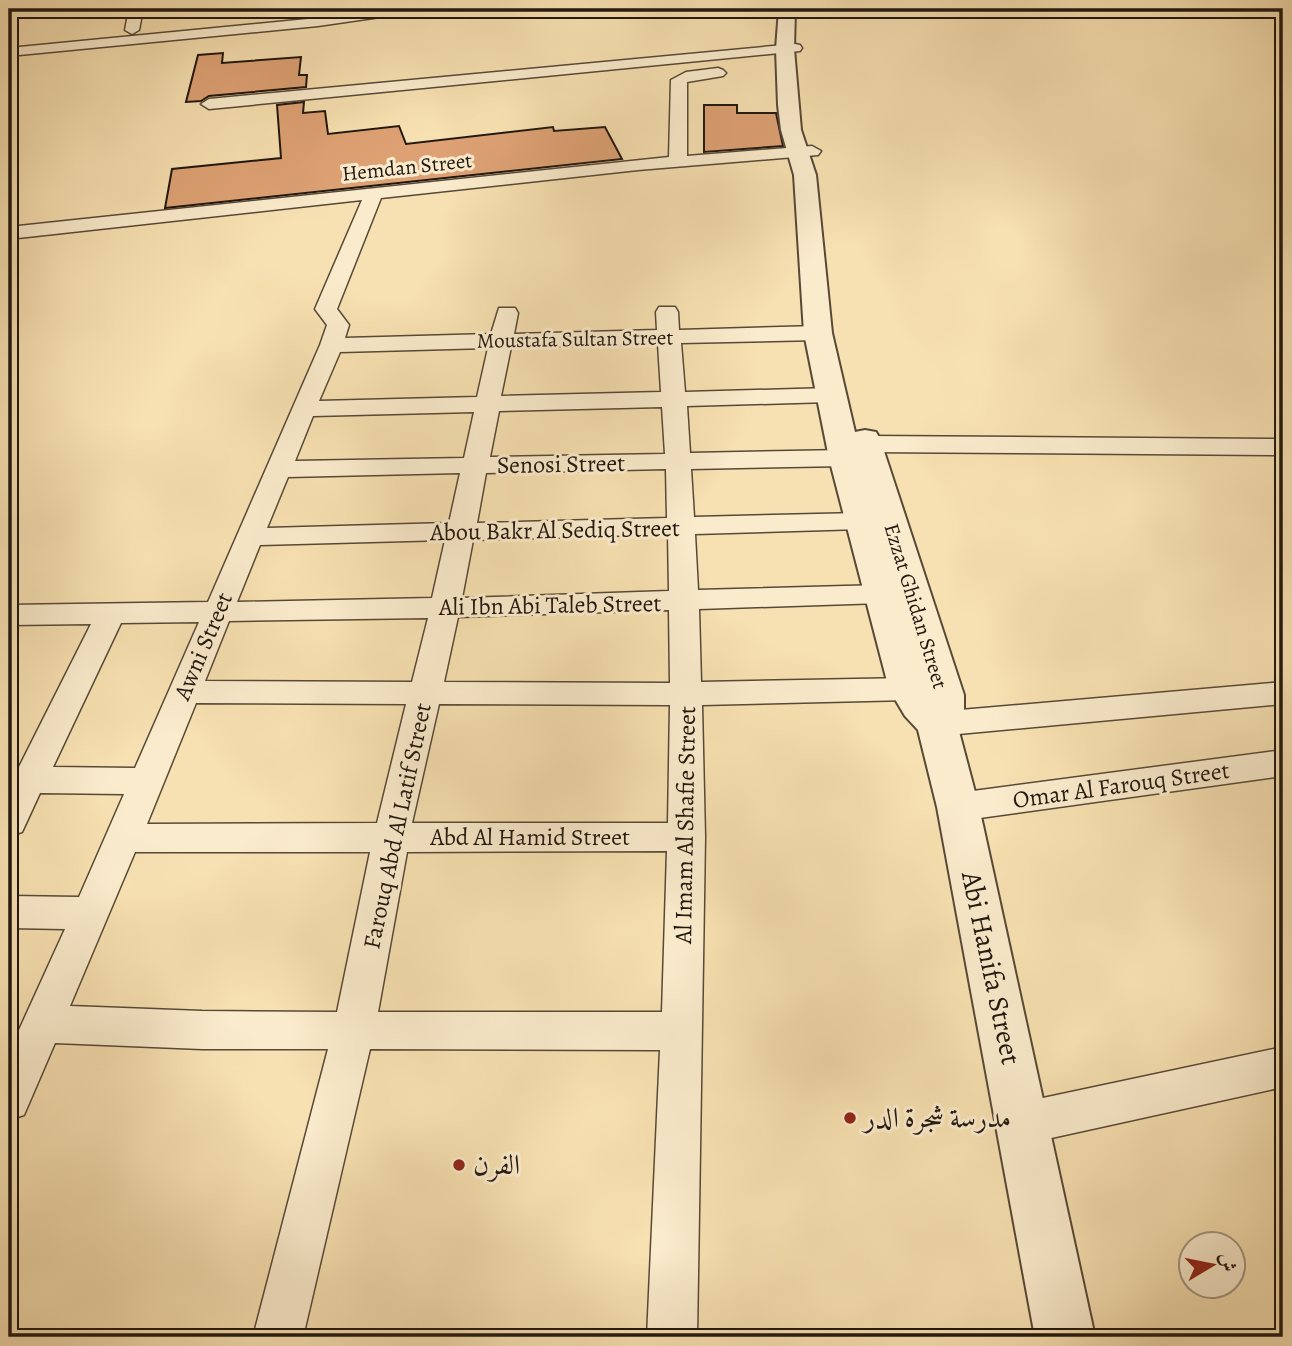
<svg xmlns="http://www.w3.org/2000/svg" width="1292" height="1346" viewBox="0 0 1292 1346" font-family="Alegreya,Amiri,serif">
<style>
.building{fill:#dda174;stroke:#201710;stroke-width:2}
.lines{fill:none;stroke-linecap:round;stroke-linejoin:round}
.minor-casing{stroke:#564938;stroke-width:3}
.tertiary-casing{stroke:#564938;stroke-width:4}
.minor{fill:#faebcc;fill-rule:evenodd}
.tertiary{fill:#faebcc;fill-rule:evenodd}
.poi-dot{fill:#8f2418;stroke:#faebcc;stroke-width:2.5}
.labels{text-anchor:middle;dominant-baseline:central;stroke-width:6;stroke-linejoin:round;paint-order:stroke}
.far-street-label{font-size:21px;fill:#201710;stroke:#faebcc}
.street-label{font-size:24px;fill:#201710;stroke:#faebcc}
.near-street-label{font-size:28px;fill:#201710;stroke:#faebcc}
.near-poi-label{font-size:28px;fill:#201710;stroke:#faebcc;text-anchor:start}
</style>
<rect width="100%" height="100%" fill="#f7e0b1"/>
<filter id="stains"><feTurbulence type="fractalNoise" baseFrequency=".00286" numOctaves="4"/><feColorMatrix values="0 0 0 0 .2 0 0 0 0 .09 0 0 0 0 .02 0 0 0 .5 -.17"/></filter>
<radialGradient id="worn" r=".72"><stop offset=".6" stop-color="#630" stop-opacity="0"/><stop offset="1" stop-color="#630" stop-opacity=".3"/></radialGradient>
<path class="building" d="M223,53L222,63L301,57L299,75H307L306,87L209,96L201,101L186,102L198,55Z
M304,102L303,113L325,111L328,134L399,126L406,144L553,127L554,131L605,127L622,159L165,208L172,169L281,158L277,105Z
M704,105H737V113H776L783,146L704,152Z"/>
<g class="lines">
<g class="minor-casing">
<path id="minor" d="M9,9H35L28,13L9,15Z
M129,9H143L139,30L132,34L125,30Z
M382,9H415L408,13L318,26L9,56V48L318,18Z
M858,9H1283V13H865Z
M795,44L800,45L802,48L800,51L209,109L201,104L209,99Z
M718,68L723,70L726,73L723,76L687,82V156L812,146L821,151L818,155L638,170L381,198L337,309L349,325L345,338L491,334L499,308H515L518,313L514,334L657,330L656,312L659,307H675L678,312L679,330L818,326L826,328L829,333L826,338L818,340L681,343L685,392L830,388L838,390L842,395L838,400L830,402L687,406L690,453L845,450L854,453L858,458L854,463L845,466L691,469L694,517L861,513L871,515L875,521L871,527L861,529L695,534L698,590L882,585L892,587L897,594L892,601L882,603L699,609L701,682L909,678L920,681L925,689L920,697L909,700L702,705L705,837L697,1337H647L660,1050L370,1049L303,1337H253L328,1049H202L55,1043L24,1115L9,1120V1052L65,929L9,928V896L79,897L124,794L40,793L22,832L9,836V767H19L91,624L9,625V605L208,602L320,345L327,325L315,309L362,200L9,239V227L669,157L671,80L686,72ZM658,344L661,392L501,396L511,347ZM488,348L477,397L319,401L340,352ZM662,407L665,454L490,457L499,411ZM474,412L464,458L295,461L313,416ZM666,469L667,518L477,523L486,473ZM460,473L449,523L267,528L288,477ZM668,534L669,591L462,598L473,540ZM445,540L432,598L237,602L260,545ZM669,610L670,683L444,682L458,617ZM428,618L412,682L205,681L229,621ZM199,622L135,768L53,767L121,623ZM196,703L406,704L377,823L147,824ZM439,704L670,705L668,823H412ZM667,851L662,1012H378L407,852ZM135,852H370L337,1012L202,1011L70,1006Z
M867,436L1283,439V455L867,452L858,449L854,444L858,439Z
M1283,682V704L937,736L925,732L921,724L925,716L937,712Z
M1283,750V776L958,821L946,817L940,807L946,797L958,793Z
M1283,1047V1087L1024,1144L1009,1138L1002,1123L1009,1108L1024,1102Z"/>
</g>
<g class="tertiary-casing">
<path id="tertiary" d="M779,9H795L794,49L801,130L816,175L832,333L855,432L865,430L876,432L880,439L964,695V712L957,724L979,807L1095,1337H1035L937,807L918,730L905,716L889,689L829,458L804,333L794,175L781,130L778,105L776,49Z"/>
</g>
<use href="#minor" class="minor"/>
<use href="#tertiary" class="tertiary"/>
</g>
<g class="poi-dot">
<circle cx="850" cy="1118" r="7"/>
<circle cx="459" cy="1165" r="7"/>
</g>
<g class="labels">
<g class="far-street-label">
<text transform="translate(407 167) rotate(-6)">Hemdan Street</text>
<text transform="translate(575 339) rotate(-1)">Moustafa Sultan Street</text>
<text transform="translate(916 606) rotate(73)">Ezzat Ghidan Street</text>
</g>
<g class="street-label">
<text transform="translate(561 464) rotate(-1)">Senosi Street</text>
<text transform="translate(555 530) rotate(-1)">Abou Bakr Al Sediq Street</text>
<text transform="translate(550 605) rotate(-1)">Ali Ibn Abi Taleb Street</text>
<text transform="translate(203 646) rotate(-67)">Awni Street</text>
<text transform="translate(1121 785) rotate(-8)">Omar Al Farouq Street</text>
<text transform="translate(685 825) rotate(-89)">Al Imam Al Shafie Street</text>
<text transform="translate(397 826) rotate(-78)">Farouq Abd Al Latif Street</text>
<text x="530" y="837">Abd Al Hamid Street</text>
</g>
<g class="near-street-label">
<text transform="translate(991 968) rotate(78)">Abi Hanifa Street</text>
</g>
<g class="near-poi-label">
<text x="864" y="1118">مدرسة شجرة الدر</text>
<text x="473" y="1165">الفرن</text>
</g>
</g>
<rect width="1292" height="1346" fill="none" stroke="#f7e0b1" stroke-width="35"/>
<rect x="10" y="10" width="1271" height="1325" fill="none" stroke="#201710" stroke-width="3.5"/>
<rect x="18" y="18" width="1257" height="1311" fill="none" stroke="#201710" stroke-width="2"/>
<g transform="translate(1212 1265) rotate(80)"><circle r="33" fill="#faebcc" stroke="#a39681" stroke-width="2"/>
<path d="M0-5L12 26L0 18L-12 26Z" fill="#8f2418"/>
<text y="-10" font-size="19" font-weight="bold" text-anchor="middle" fill="#201710">ش</text>
</g>
<rect width="100%" height="100%" filter="url(#stains)"/>
<rect width="100%" height="100%" fill="url(#worn)"/>
</svg>
